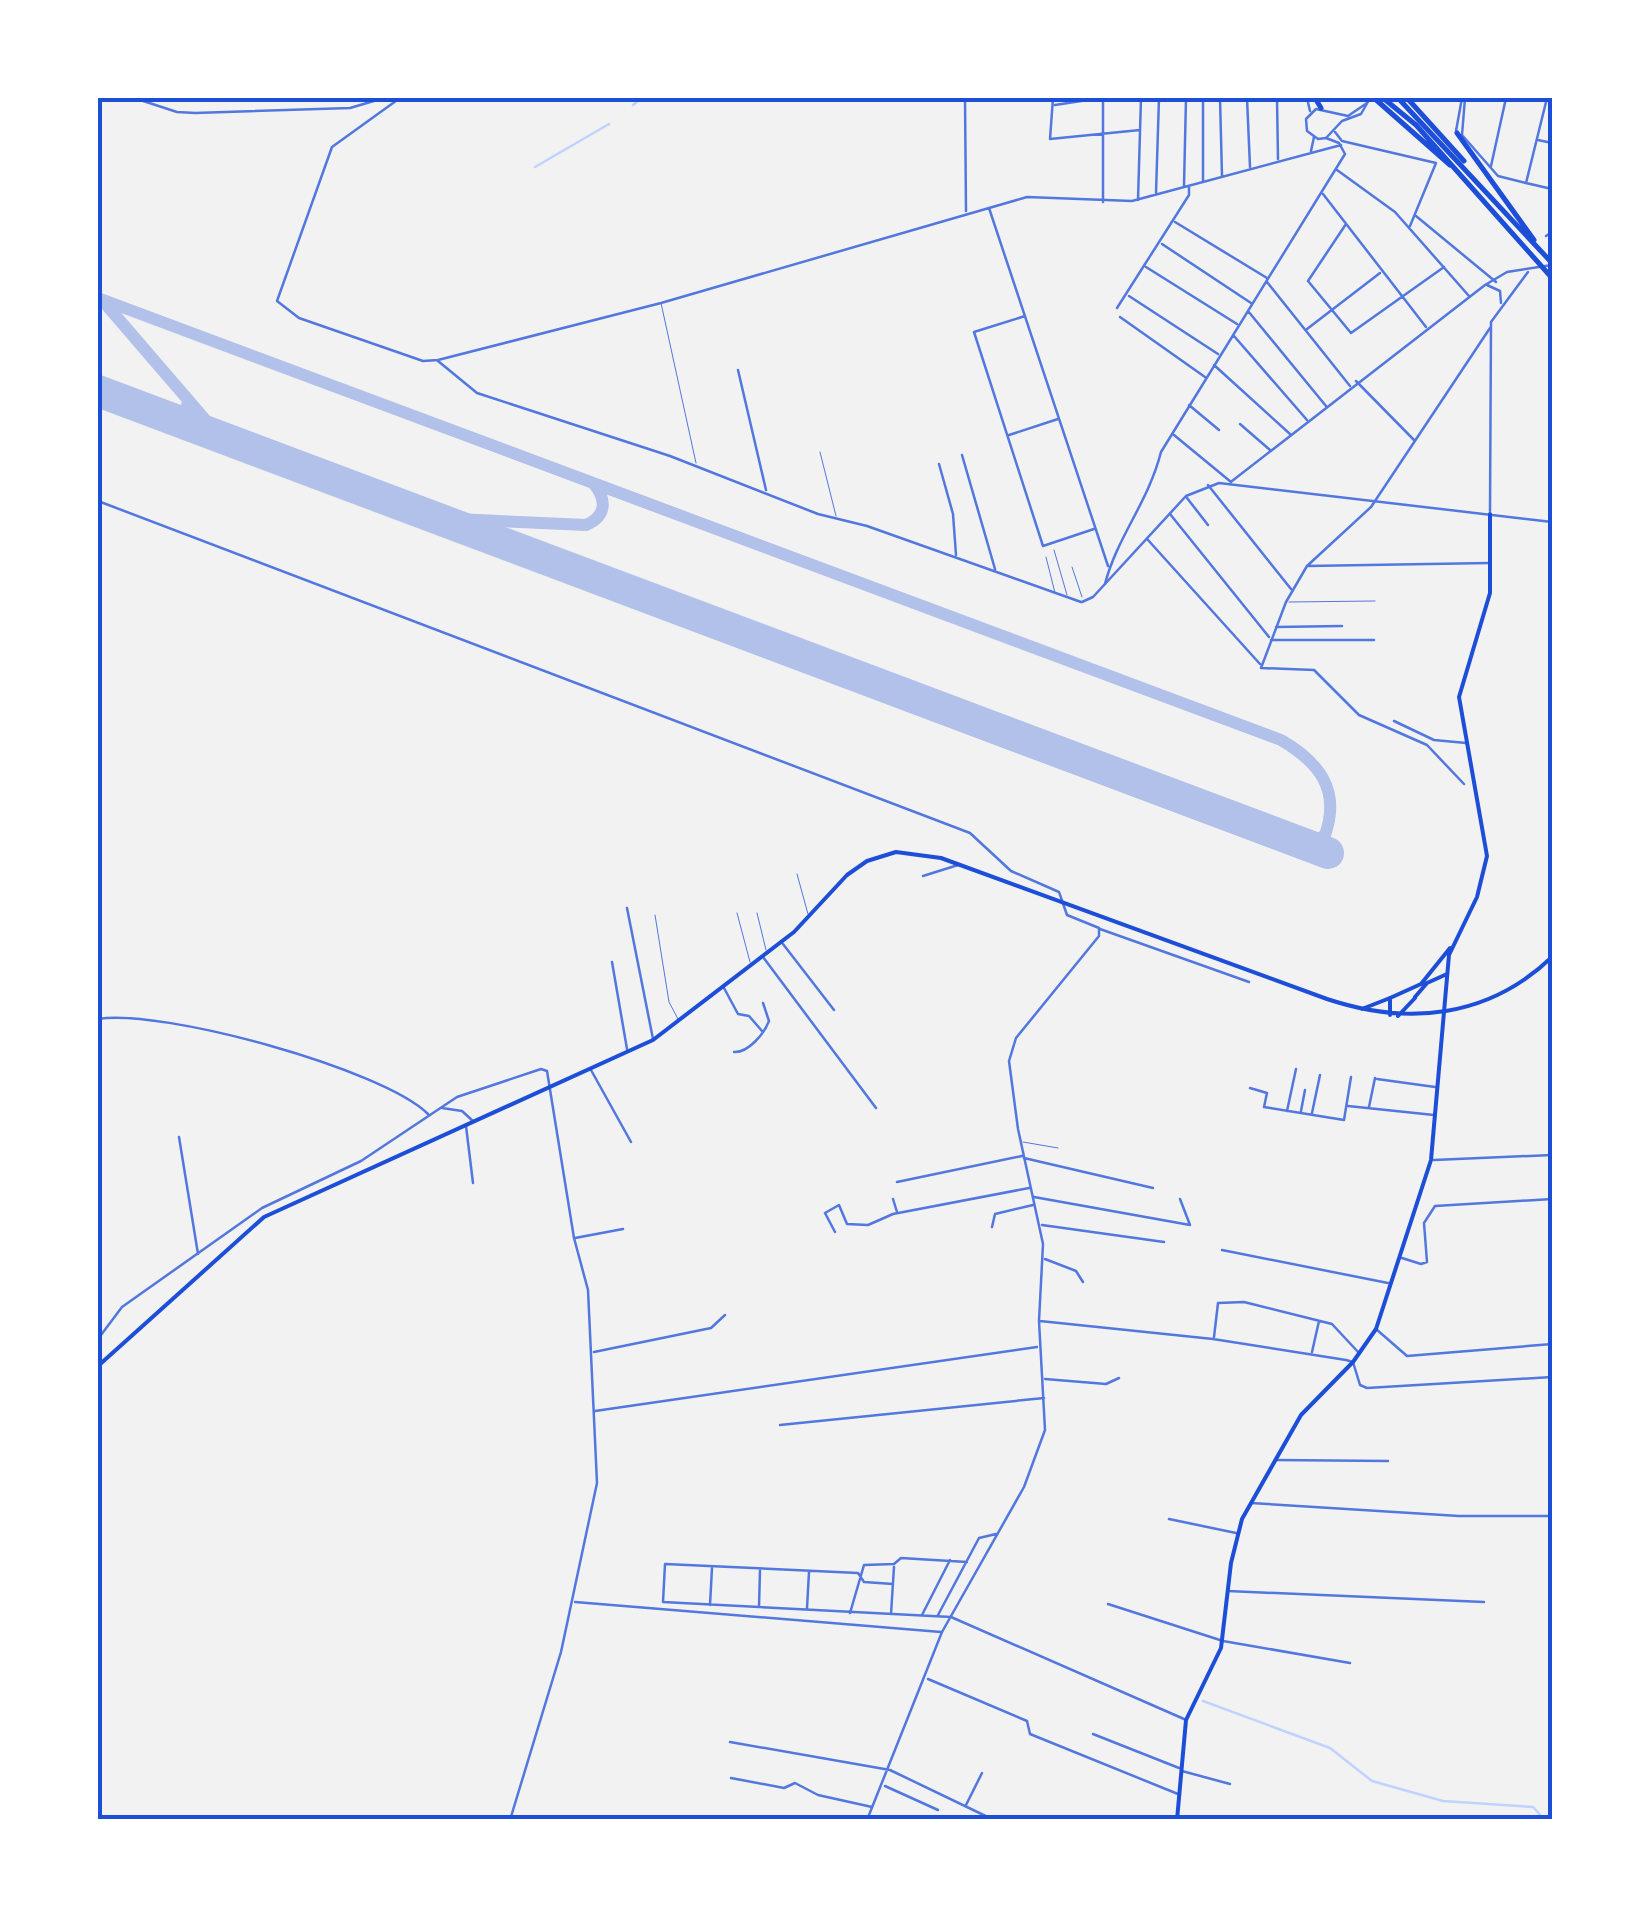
<svg xmlns="http://www.w3.org/2000/svg" width="1650" height="1917" viewBox="0 0 1650 1917" font-family="Commissioner,sans-serif">
<style>
.lines{fill:none;stroke-linecap:round;stroke-linejoin:round}
.stream{stroke:#bfd3fe;stroke-width:2.5}
.taxiway{stroke:#b2c1ea;stroke-width:12}
.runway{stroke:#b2c1ea;stroke-width:32}
.service{stroke:#5277de;stroke-width:1}
.minor{stroke:#5277de;stroke-width:2.5}
.tertiary{stroke:#5277de;stroke-width:2.5}
.secondary{stroke:#1d4ed8;stroke-width:4}
.primary{stroke:#1d4ed8;stroke-width:4}
.motorway{stroke:#1d4ed8;stroke-width:5}
.neatline{fill:none;stroke:#1d4ed8;stroke-width:4}
</style>
<rect width="100%" height="100%" fill="#f2f2f2"/>
<g class="lines">
<path class="stream" d="M633,105L642,98
M535,167L609,124
M1203,1701L1330,1748L1372,1781L1443,1801L1533,1807L1545,1820"/>
<path class="taxiway" d="M98,298L1281,740C1319,762 1341,790 1325,835L1312,844L1299,842
M103,301L208,423L247,447
M170,418L185,416L188,401
M434,518L586,525C607,516 607,499 593,483"/>
<path class="runway" d="M98,391L1328,853"/>
<path class="service" d="M661,303L696,463
M820,452L836,516
M1054,550L1067,595
M1046,557L1055,593
M1072,567L1082,597
M1289,602L1375,601
M797,874L808,914
M737,913L750,962
M757,913L766,950
M655,915L669,1002L678,1019
M1023,1142L1058,1148"/>
<path class="minor" d="M134,98L177,112L195,113L350,108L384,98
M400,98L332,147L277,301L299,318L423,361L438,360L661,303L1027,197L1132,201L1341,145
M965,98L966,211
M1053,98L1050,139L1140,130
M1103,98V202
M1203,98V180
M1220,98L1222,176
M1247,98L1250,167
M1277,98L1278,159
M1465,98L1462,135L1498,176L1526,183
M1055,105L1101,98
M1456,131L1462,98
M1335,132L1342,141L1436,163L1410,226
M1538,140L1552,143
M1311,151L1314,137
M1491,166L1506,98
M1337,170L1395,212L1469,296
M1184,186L1186,98
M1156,193L1159,98
M1323,194L1426,327
M1138,200L1141,98
M989,208L1108,566
M1416,216L1496,282
M1175,222L1267,278
M1346,224L1308,281L1351,333L1444,267
M1546,236L1552,232
M1162,244L1251,303
M1146,267L1237,324
M1267,282L1350,386
M1129,296L1218,354
M1117,308L1189,195V186
M1248,311L1326,406
M1025,316L974,332L1043,546L1094,529
M1120,317L1205,377
M1307,329L1380,273
M1234,336L1307,420
M438,361L477,393L670,456L818,514L867,526L1081,602
M1214,365L1290,434
M738,370L766,490
M1356,381L1415,441
M1189,405L1219,430
M1240,424L1270,450
M1009,435L1058,419
M1174,435L1231,482
M962,455L995,569
M939,464L953,514L956,555
M1208,485L1291,589
M1187,498L1208,525
M98,501L970,833L1011,871L1059,892L1067,915L1099,928V936L1016,1038L1009,1061L1018,1129L1043,1244L1039,1321L1045,1430L1024,1487L942,1632L867,1820
M1170,514L1269,637
M1148,540L1260,664
M1307,566L1489,563
M1105,584C1117,537 1148,503 1161,452L1345,154L1339,143L1326,138
M1276,627L1342,626
M1271,640H1374
M1394,721L1434,740L1466,743
M1464,784L1427,745L1359,715L1314,670L1261,668L1286,602L1307,566L1371,507L1490,328
M923,876L958,865
M627,908L653,1039
M1100,929L1249,982
M783,944L834,1010
M763,957L876,1108
M612,962L627,1049
M724,988L738,1014L749,1016L762,1031
M98,1019C160,1008 383,1069 428,1114
M734,1052C748,1053 764,1034 769,1021L763,1003
M591,1070L631,1142
M1377,1079L1435,1087
M1250,1088L1267,1093L1264,1107L1344,1120L1351,1077
M1348,1106L1434,1115
M1369,1107L1375,1078
M442,1108L462,1111L474,1122
M1287,1111L1296,1069
M1301,1111L1305,1090
M1312,1113L1320,1075
M466,1126L473,1183
M179,1137L198,1254
M1024,1158L1153,1188
M1434,1160L1552,1155
M897,1182L1022,1156
M1034,1197L1190,1225L1180,1199
M893,1199L897,1212
M1042,1225L1164,1242
M992,1227L995,1214L1033,1205
M835,1232L825,1213L839,1205L847,1224L868,1225L893,1214L1029,1188
M575,1238L623,1229
M1222,1250L1388,1283
M1402,1258L1421,1264L1427,1262L1424,1223L1435,1206L1552,1199
M1045,1259L1076,1271L1083,1282
M1040,1321L1213,1339L1346,1360L1353,1362L1360,1385L1367,1388L1552,1377
M1376,1329L1407,1356L1552,1344
M1214,1337L1218,1303L1244,1302L1332,1324L1359,1353
M98,1339L122,1307L262,1208L361,1161L457,1097L541,1069L547,1071L574,1238L588,1290L597,1483L561,1652L510,1820
M594,1352L711,1328L725,1315
M1312,1352L1319,1321
M1045,1379L1106,1384L1119,1378
M595,1411L1037,1347
M780,1425L1044,1398
M1275,1460L1388,1461
M1251,1503L1459,1516H1552
M1169,1519L1236,1533
M893,1584L864,1582L858,1573L665,1564L663,1602L951,1617L1184,1719
M1228,1591L1484,1602
M575,1602L941,1632
M1108,1604L1223,1641L1350,1663
M710,1605L712,1568
M759,1607L760,1570
M807,1608L809,1572
M850,1613L864,1565L894,1564L901,1558L967,1562
M891,1614L894,1567
M922,1615L950,1560
M938,1615L979,1538L996,1534
M928,1679L1027,1721L1030,1734L1178,1794
M1093,1734L1179,1768
M730,1742L890,1770L994,1820
M1182,1771L1230,1784
M731,1778L784,1788L795,1783L818,1795L872,1807
M885,1786L938,1810
M966,1805L982,1773"/>
<path class="tertiary" d="M1307,98L1310,111
M1547,98L1526,183L1552,189
M1367,103L1348,116L1316,109L1306,119L1307,131L1318,139L1326,138L1342,121L1361,114L1369,100
M1487,285L1500,291L1501,303
M1232,481L1485,285L1507,272L1552,265
M1490,511L1491,322L1528,272
M1082,602L1093,597L1186,496L1219,483L1552,522"/>
<path class="secondary" d="M1415,997L1427,983L1447,974
M1390,998L1421,984L1450,948
M1177,1820L1186,1720L1221,1648L1231,1563L1242,1519L1301,1415L1353,1362L1376,1329L1431,1160L1449,955L1477,897L1487,856L1459,697L1490,593V514"/>
<path class="primary" d="M1362,1009L1390,998
M1390,1015V998
M1398,1016L1415,998
M98,1366L264,1217L653,1040L794,932L847,875L867,861L896,852L941,858L1327,999C1408,1026 1488,1018 1552,957"/>
<path class="motorway" d="M1315,98L1321,108
M1374,98L1450,165
M1383,98L1416,125L1552,278
M1398,98L1552,263
M1407,98L1464,161
M1457,133L1534,240"/>
</g>
<rect width="1650" height="1917" fill="none" stroke="#ffffff" stroke-width="200"/>
<rect x="100" y="100" width="1450" height="1717" class="neatline"/>
</svg>
